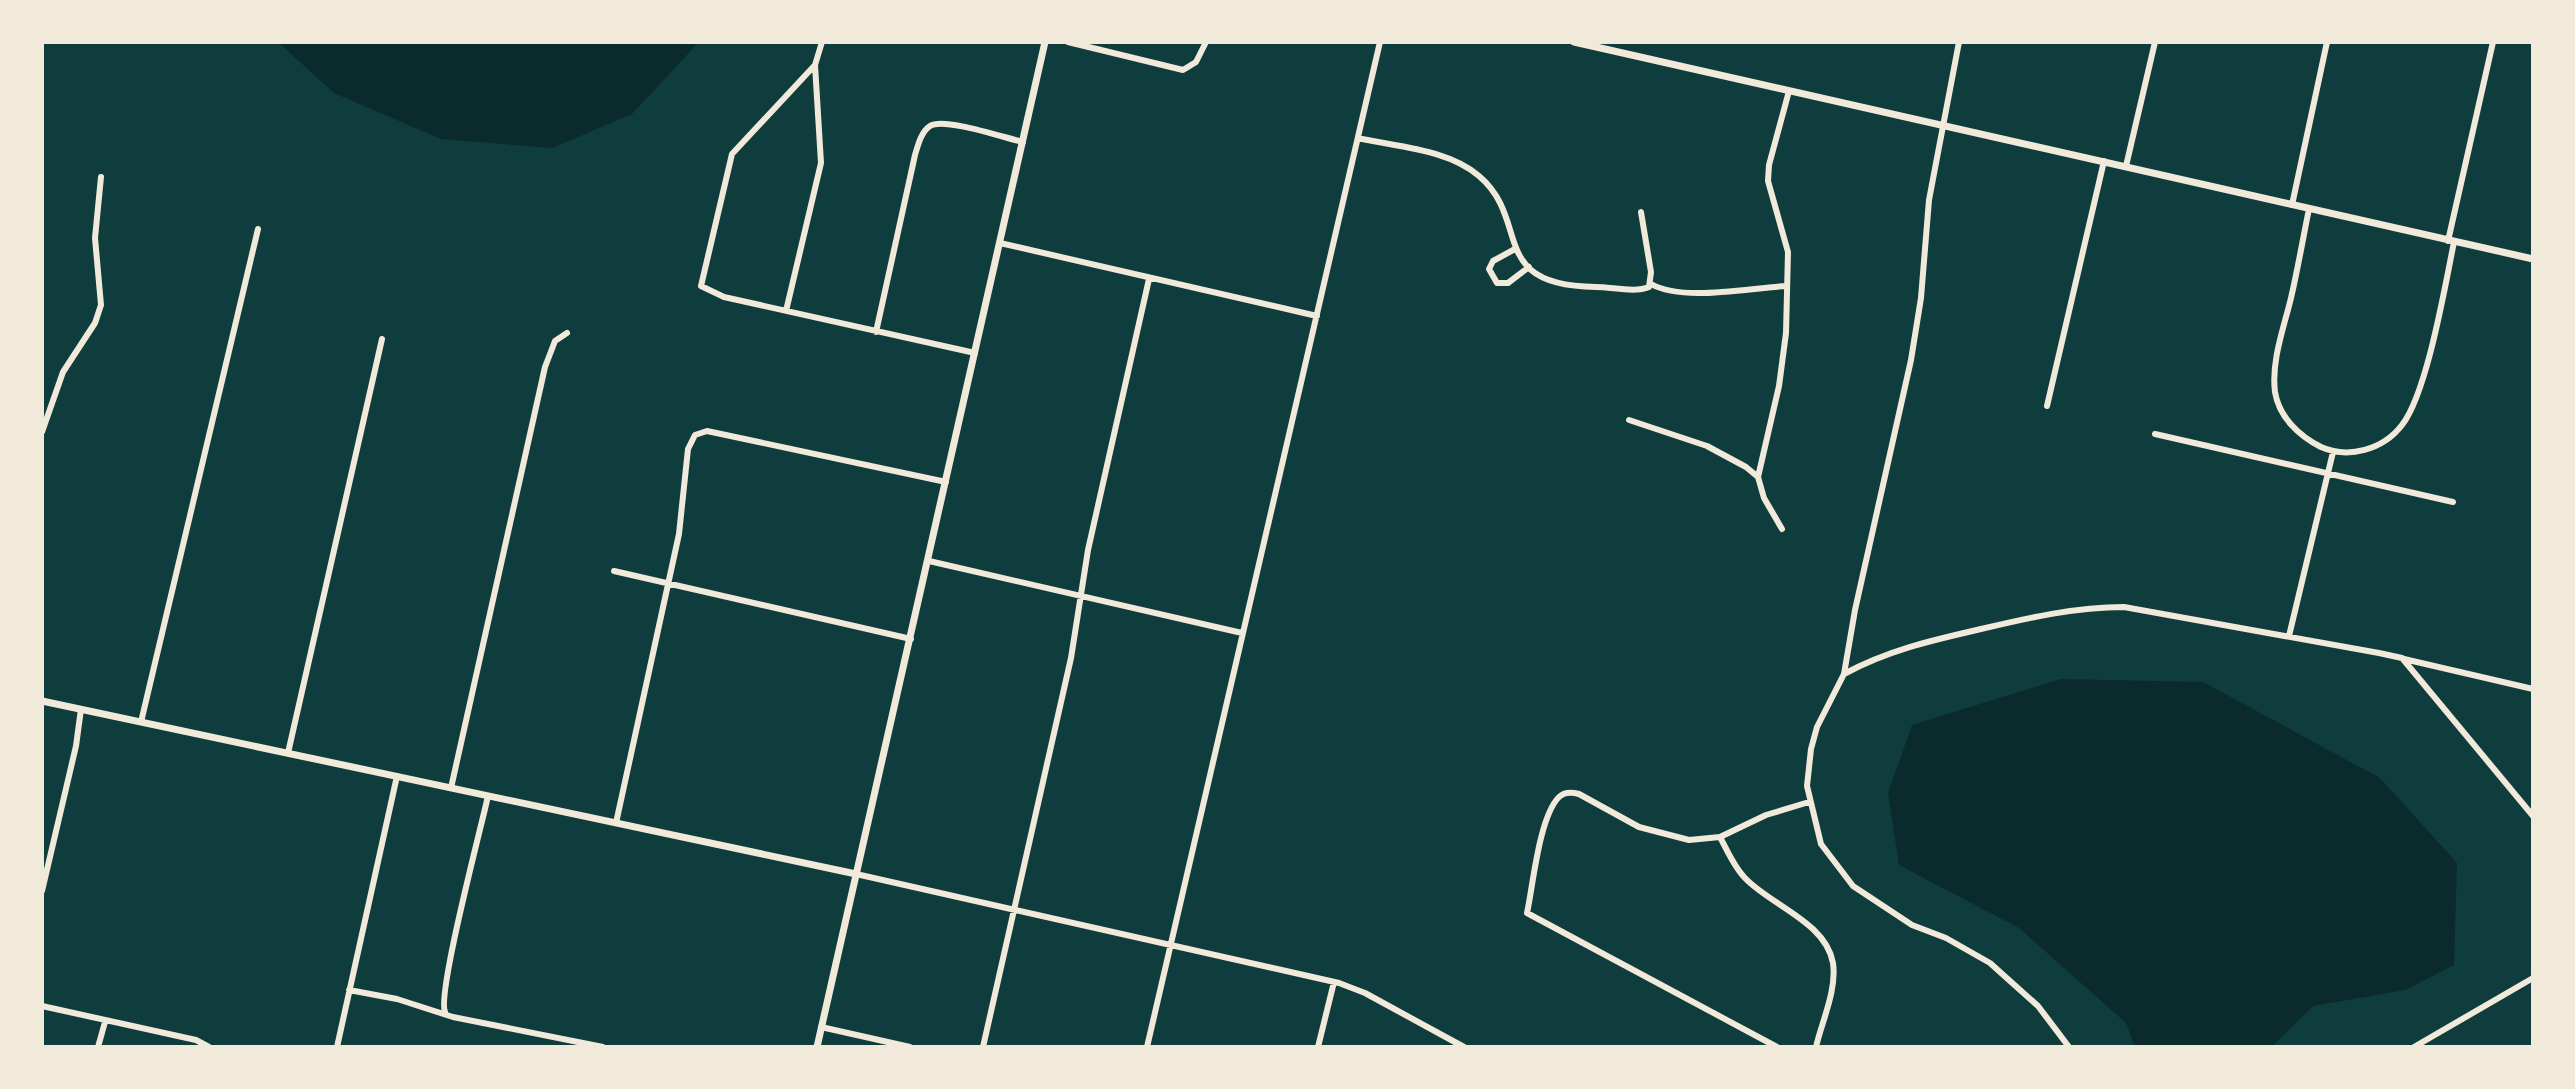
<svg xmlns="http://www.w3.org/2000/svg" width="2575" height="1089" viewBox="0 0 2575 1089" font-family="'Zilla Slab',serif">
<style>
.water{fill:#0a2a2b}
.lines{fill:none;stroke-linecap:round;stroke-linejoin:round}
.minor{stroke:#f1e9da;stroke-width:6}
.tertiary{stroke:#f1e9da;stroke-width:7}
</style>
<rect width="100%" height="100%" fill="#0f3d3e"/>
<path class="water" d="M278,42H699L632,114L552,148L441,139L334,93Z
M2061,679L2203,682L2380,778L2457,863L2454,965L2405,990L2313,1006L2272,1047H2135L2126,1023L2019,928L1899,865L1888,793L1912,725Z"/>
<g class="lines">
<path class="minor" d="M822,42L815,65L732,154L701,286L724,297L975,353
M1068,42L1183,70L1196,62L1206,42
M1959,42L1929,200L1921,298L1911,360L1855,610L1844,674L1817,727L1811,749L1807,786L1821,844L1853,886L1912,925L1946,938L1990,963L2038,1006L2069,1047
M1358,138C1397,147 1448,149 1479,176C1532,221 1486,286 1596,287C1612,287 1635,293 1649,287L1651,272L1641,212
M2126,166L2155,42
M2292,205L2327,42
M2309,209C2303,238 2298,268 2291,298C2284,327 2271,361 2275,392C2279,417 2299,436 2321,447C2348,459 2383,450 2402,425C2427,393 2445,286 2454,242
M2448,241L2493,42
M1000,243L1317,316
M1515,249L1493,261L1489,269L1497,283H1508L1529,267
M1651,284C1683,302 1748,288 1786,286
M786,311L821,163L815,65
M876,332L915,155C918,145 921,132 930,126C944,117 1005,138 1023,142
M2047,406L2104,161
M1629,420L1707,446L1746,467L1758,477L1764,498L1782,529
M42,432L63,372L95,323L101,305L95,238L101,177
M2155,434L2453,502
M1758,477L1779,386L1786,333L1788,252L1768,181L1769,165L1789,91
M929,561L1242,633
M614,571L911,639
M2289,636L2333,452
M2404,659L2533,689
M1844,674C1888,650 1933,640 1981,629C2028,618 2075,607 2124,607L2379,653L2402,658L2533,816
M141,722L258,229
M288,753L382,339
M451,788L545,367L555,341L567,333
M616,823L679,534L688,449L695,435L707,431L946,482
M1720,837C1727,850 1734,867 1745,878C1770,905 1826,922 1833,963C1837,990 1822,1021 1816,1047
M856,874L1339,983L1365,993L1464,1047
M42,891L76,746L81,709
M349,990L397,999L453,1017L603,1047
M42,1006L196,1040L209,1047
M445,1012C437,994 481,828 488,796
M821,1027L910,1047
M98,1047L105,1022
M337,1047L397,776
M983,1047L1071,658L1088,550L1149,279
M1147,1047L1380,42
M1318,1047L1334,982
M1777,1047L1527,913C1533,886 1539,817 1559,797C1565,791 1572,792 1579,794L1639,827L1689,840L1720,837L1766,815L1809,802
M2414,1047L2533,978"/>
<path class="tertiary" d="M1574,42L2533,259
M42,701L856,874
M817,1047L1045,42"/>
</g>
<rect width="2575" height="1089" fill="none" stroke="#f1e9da" stroke-width="88"/>
</svg>
